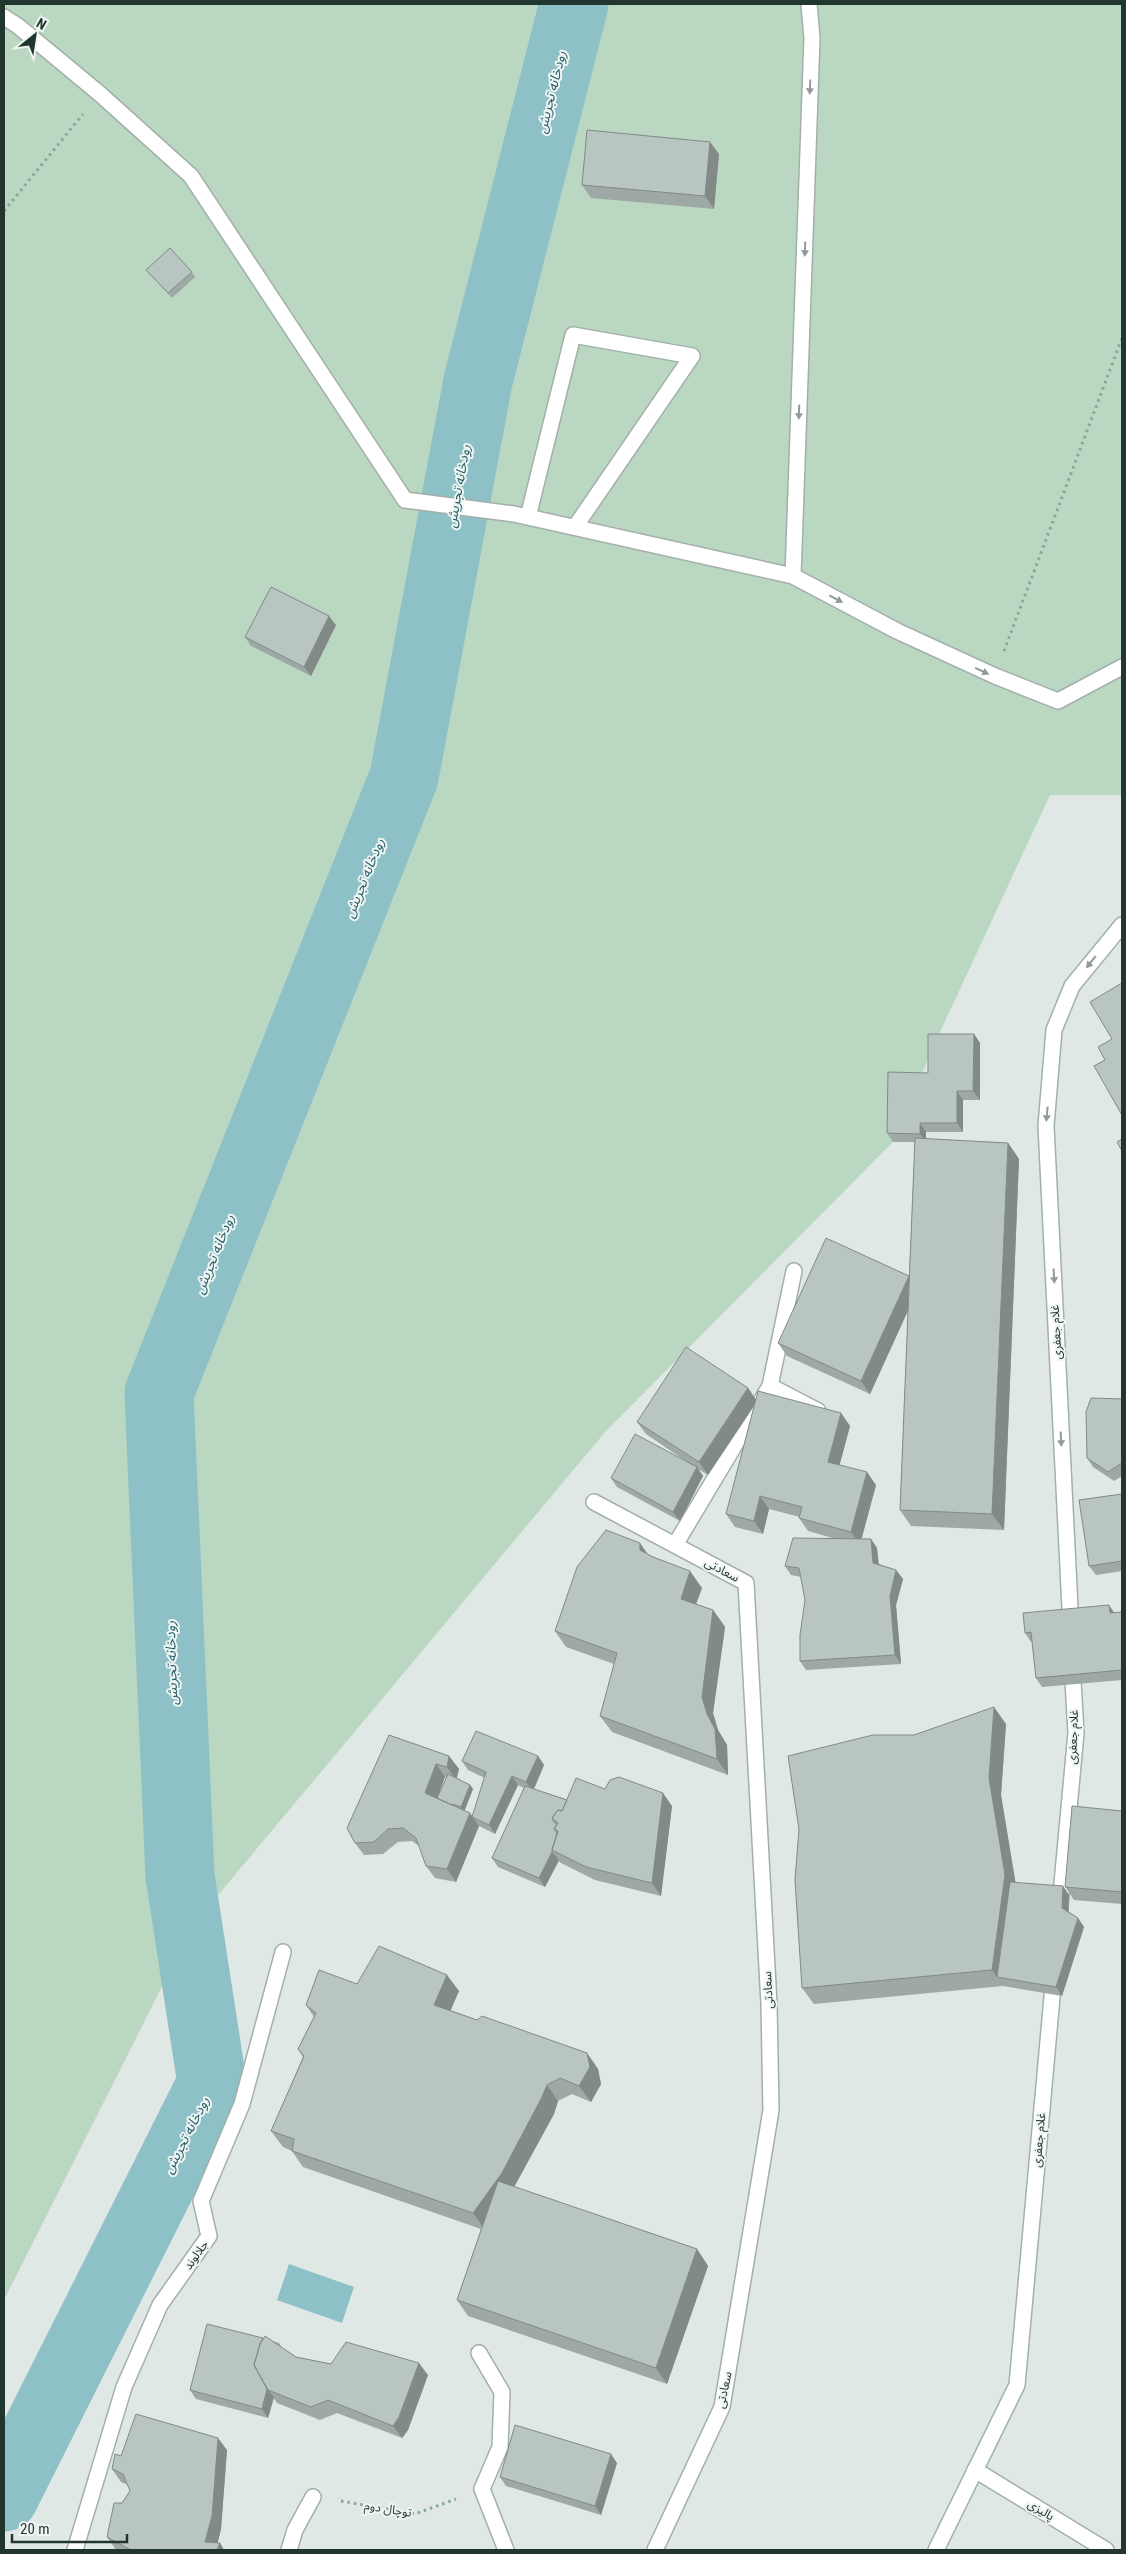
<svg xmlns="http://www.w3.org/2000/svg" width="1126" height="2554" viewBox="0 0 1126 2554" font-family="'Roboto Condensed','Noto Sans Arabic',sans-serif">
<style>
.green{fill:#bad7c1}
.water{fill:#8dc1c7}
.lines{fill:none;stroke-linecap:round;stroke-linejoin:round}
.river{stroke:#8dc1c7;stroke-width:69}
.lane-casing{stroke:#a3afaa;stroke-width:18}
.street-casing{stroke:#a3afaa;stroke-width:18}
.secondary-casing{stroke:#a0b2ab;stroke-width:18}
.path{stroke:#83a89b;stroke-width:3;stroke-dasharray:2.5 4;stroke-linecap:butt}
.lane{stroke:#fff;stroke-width:15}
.street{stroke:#fff;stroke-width:15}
.secondary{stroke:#fff;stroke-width:15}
.wall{fill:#9ea9a5;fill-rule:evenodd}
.shaded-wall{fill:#818a86}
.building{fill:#b8c5c0;stroke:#818a86}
.oneway{fill:#909a98}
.labels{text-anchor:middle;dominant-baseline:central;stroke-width:4;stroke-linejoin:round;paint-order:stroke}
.street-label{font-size:12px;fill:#223630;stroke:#eff5f2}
.water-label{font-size:14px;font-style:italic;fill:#25616a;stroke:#eff5f2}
</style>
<rect width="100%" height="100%" fill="#dfe8e4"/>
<path class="green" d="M4,4H1122V795H1050L935,1043L893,1142L606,1431L193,1925L4,2300Z"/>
<path class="water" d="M289,2264L354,2287L342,2323L277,2300Z"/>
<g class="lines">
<path class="river" d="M4,2497L212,2083L180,1876L159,1393L404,777L478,381L574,4"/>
<g class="lane-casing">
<path id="lane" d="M4,17L18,26L100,94L191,176L405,500L514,514L793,576L897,631L995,676L1058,701L1122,667
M528,517L573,335L692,356L575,527
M793,576L812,38L809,4"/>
</g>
<g class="street-casing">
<path id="street" d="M770,1386L818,1411
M594,1502L746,1583L769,2004L771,2110L722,2407L655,2550
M675,1545L770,1386L794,1271
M479,2353L502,2392L500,2447L482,2489L506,2550
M975,2470L1106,2550
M75,2550L124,2387L160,2305L209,2236L201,2201L242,2104L283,1952
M289,2550L295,2530L313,2497"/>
</g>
<g class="secondary-casing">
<path id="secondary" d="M1071,1628L1046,1126L1054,1030L1072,986L1122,925
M1060,1905L1076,1733L1072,1664
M936,2550L1017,2385L1054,1975"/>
</g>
<path class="path" d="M4,211L83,114
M1004,651L1122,338
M341,2501L415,2514L456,2499"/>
<use href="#lane" class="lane"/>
<use href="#street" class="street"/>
<use href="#secondary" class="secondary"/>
</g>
<path class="wall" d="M719,154L714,209L591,198L582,185Z
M146,270L192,272L195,277L172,298L150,274Z
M336,625L311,676L251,646L245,637Z
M974,1034L980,1043V1100H963V1132H926V1139L1008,1143L1019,1159L1004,1530L911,1526L900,1510L908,1310L870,1394L787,1356L778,1343L909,1276V1278L915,1142H893L887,1133L928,1073Z
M748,1388L756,1400L841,1413L850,1426L839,1465L876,1485L861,1539H871L877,1548L879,1564L896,1570L903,1579L896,1605L901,1664L806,1670L800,1661L805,1600L801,1577L791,1575L785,1566L836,1539L808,1531L799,1518L800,1517L769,1509L763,1534L735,1527L726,1514L755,1405L708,1475L698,1469L703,1476L680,1521L617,1487L611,1478L690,1464L646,1434L637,1422Z
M1122,1399V1476L1114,1481L1093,1467L1087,1458Z
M1122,1494V1571L1096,1575L1089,1566Z
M648,1554L702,1588L696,1604L713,1610L725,1627L713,1713L718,1730L727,1745L728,1775L612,1732L600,1716L614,1664L566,1647L555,1631Z
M1114,1612H1122V1680L1042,1687L1036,1678L1032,1641L1031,1642L1025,1633Z
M1006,1724L1001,1795L1015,1883L1063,1886L1069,1895V1912L1078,1918L1084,1927L1062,1996L1003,1986L814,2004L802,1988L799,1829L914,1735Z
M389,1735L449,1756L459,1769L457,1778L470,1785L473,1789L464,1811L472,1817L485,1778L468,1770L462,1761L538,1756L544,1765L534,1789L567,1800L605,1789L672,1806L661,1896L595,1880L561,1863L559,1861L545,1887L498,1867L492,1858L524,1788L518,1785L495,1834L479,1826L456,1882L435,1878L426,1866L419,1846L412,1841L398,1842L383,1854L364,1855L355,1843ZM445,1777H447L437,1798Z
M1122,1811V1904L1074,1900L1065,1887Z
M357,1984L459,1991L450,2010L477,2020L587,2053L598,2069L601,2084L591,2102L572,2094L558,2101L554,2114L514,2187L697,2249L708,2266L667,2384L468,2316L457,2300L481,2229L303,2167L292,2151L283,2147L271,2131L303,2057L298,2049L314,2017L306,2005Z
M273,2341L279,2343L282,2348L296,2357L331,2364L428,2375L408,2430L402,2438L337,2413L320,2420L277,2403L273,2397H274L268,2418L196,2399L190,2390Z
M227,2450L221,2529L217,2543H220L224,2550H116L107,2537L122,2503L130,2491L128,2485L121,2482L112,2469L121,2456Z
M617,2463L601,2515L506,2486L500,2477Z"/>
<path class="shaded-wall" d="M710,142L719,154L714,209L705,196Z
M329,616L336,625L311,676L304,667Z
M974,1034L980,1043V1100L973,1091Z
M957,1091L963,1100V1132L957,1123Z
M920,1123L926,1132V1142L920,1134Z
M1008,1143L1019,1159L1004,1530L992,1514Z
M909,1276L918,1289L870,1394L861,1381Z
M748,1388L757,1401L708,1475L699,1462Z
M841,1413L850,1426L837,1475L828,1462Z
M697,1467L703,1476L680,1521L673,1512Z
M867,1472L876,1485L860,1545L851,1532Z
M760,1496L769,1509L763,1534L754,1521Z
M871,1539L877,1548L879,1572L873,1563Z
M640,1543L652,1560L640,1550Z
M896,1570L903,1579L896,1605L901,1664L895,1655L890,1596Z
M690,1571L702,1588L692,1615L681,1599Z
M1109,1605L1115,1614L1110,1613Z
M713,1610L725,1627L713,1713L718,1730L727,1745L728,1775L717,1759L707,1714L702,1697Z
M994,1707L1006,1724L1001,1795L1017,1891L997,1977L992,1970L989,1778Z
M449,1756L459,1769L456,1780L447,1767Z
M538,1756L544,1765L533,1791L526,1782Z
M436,1764L445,1777L434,1806L425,1793Z
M512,1776L518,1785L495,1834L489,1825Z
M470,1785L473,1789L464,1812L461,1807Z
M663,1793L672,1806L661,1896L652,1883Z
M470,1813L479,1826L456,1882L447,1869Z
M552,1852L559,1860L545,1887L539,1878Z
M1063,1886L1069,1895L1068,1917L1062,1908Z
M1078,1918L1084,1927L1062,1996L1056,1987Z
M447,1975L459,1991L446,2021L434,2005Z
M587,2053L598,2069L601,2084L591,2102L579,2086Z
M547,2085L558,2101L554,2114L513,2189L485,2230L473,2213Z
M697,2249L708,2266L667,2384L656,2368Z
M419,2363L428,2375L408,2430L402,2438L393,2426Z
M267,2389L274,2397L268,2418L262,2409Z
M218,2438L227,2450L221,2529L216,2550L205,2542Z
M611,2454L617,2463L601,2515L595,2506Z
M220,2543L224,2550H217Z"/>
<path class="building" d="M587,130L710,142L705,196L582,185Z
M170,248L192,272L168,293L146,270Z
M271,587L329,616L304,667L245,637Z
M1122,983V1115L1094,1066L1105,1060L1098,1047L1112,1039L1090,1002Z
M928,1034H974L973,1091H957V1123H920V1134L887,1133L888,1072L928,1073Z
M915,1138L1008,1143L992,1514L900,1510Z
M1122,1139V1151L1117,1142Z
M826,1238L909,1276L861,1381L778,1343Z
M686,1347L748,1388L699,1462L637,1422Z
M758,1391L841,1413L828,1462L867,1472L851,1532L799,1518L802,1507L760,1496L754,1521L726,1514Z
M1091,1398L1122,1399V1463L1108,1472L1087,1458L1086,1412Z
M635,1434L697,1467L673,1512L611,1478Z
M1122,1494V1561L1089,1566L1079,1500Z
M606,1530L640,1543V1550L653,1557L690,1571L681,1599L713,1610L702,1697L707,1714L715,1729L717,1759L600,1716L617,1653L555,1631L577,1567Z
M793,1538L871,1539L873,1563L896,1570L890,1596L895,1655L800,1661V1635L805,1600L799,1568L785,1566Z
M1109,1605L1110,1613L1122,1612V1670L1036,1678L1031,1632L1025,1633L1023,1613Z
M994,1707L989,1778L1005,1875L992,1970L802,1988L795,1880L799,1829L788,1756L873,1735H914Z
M476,1731L538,1756L526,1782L512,1776L489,1825L472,1817L486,1772L462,1761Z
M389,1735L449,1756L447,1767L436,1764L425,1793L470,1813L447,1869L426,1866L416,1838L403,1828L388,1829L374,1842L355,1843L347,1828Z
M448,1774L470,1785L461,1807L453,1804L452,1805L437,1798Z
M619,1777L663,1793L652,1883L586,1867L552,1850L558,1831L554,1829L558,1823L552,1818L558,1810L562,1811L576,1778L605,1789L610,1780Z
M525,1786L567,1800L562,1811L558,1810L552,1818L554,1822L557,1824L554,1829L557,1833L552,1850V1852L539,1878L492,1858Z
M1072,1806L1122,1811V1892L1065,1887Z
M1010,1882L1063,1886L1062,1908L1078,1918L1056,1987L997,1977Z
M379,1946L447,1975L434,2005L477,2020L482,2016L587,2053L590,2067L579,2086L560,2078L547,2085L542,2097L502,2173L473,2213L292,2151L294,2139L271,2131L304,2056L298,2049L316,2013L306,2005L319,1970L357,1984Z
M498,2181L697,2249L656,2368L457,2300Z
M207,2324L263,2338L260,2344L254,2365L267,2389L262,2409L190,2390Z
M265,2336L296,2357L331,2364L346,2342L419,2363L399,2417L393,2426L328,2400L311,2407L268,2390L254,2365L260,2344Z
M136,2414L218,2438L212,2516L205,2542L220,2543L217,2550H131L107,2537L114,2503H122L130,2491L123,2474L112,2469L115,2454L121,2456Z
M515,2425L611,2454L595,2506L500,2477Z"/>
<defs><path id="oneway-solid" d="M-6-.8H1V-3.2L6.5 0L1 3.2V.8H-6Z" transform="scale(1.25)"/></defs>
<g class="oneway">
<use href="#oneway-solid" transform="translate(810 87) rotate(92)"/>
<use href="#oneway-solid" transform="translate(805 249) rotate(92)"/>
<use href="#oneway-solid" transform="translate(799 412) rotate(92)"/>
<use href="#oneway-solid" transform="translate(836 599) rotate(28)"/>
<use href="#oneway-solid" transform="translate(982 671) rotate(25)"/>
<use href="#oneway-solid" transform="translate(1091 962) rotate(128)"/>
<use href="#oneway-solid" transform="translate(1047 1114) rotate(95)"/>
<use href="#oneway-solid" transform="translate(1054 1276) rotate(87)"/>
<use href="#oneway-solid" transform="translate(1061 1439) rotate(87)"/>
</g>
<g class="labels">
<g class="street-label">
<text transform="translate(1056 1332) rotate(-93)">غلام جعفری</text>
<text transform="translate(722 1570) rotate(28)">سعادتی</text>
<text transform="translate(1073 1737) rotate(-88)">غلام جعفری</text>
<text transform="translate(768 1990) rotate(-93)">سعادتی</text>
<text transform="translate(1039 2140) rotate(-85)">غلام جعفری</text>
<text transform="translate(196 2255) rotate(-54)">جلالوند</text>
<text transform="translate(724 2390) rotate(-78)">سعادتی</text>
<text transform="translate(388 2509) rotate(9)">توچال دوم</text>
<text transform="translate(1041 2510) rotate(31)">پالیزی</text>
</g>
<g class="water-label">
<text transform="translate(551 92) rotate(-76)">رودخانه تجریش</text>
<text transform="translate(458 486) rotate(-80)">رودخانه تجریش</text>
<text transform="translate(364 878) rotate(-68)">رودخانه تجریش</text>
<text transform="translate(214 1254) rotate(-68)">رودخانه تجریش</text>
<text transform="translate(171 1663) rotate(-92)">رودخانه تجریش</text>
<text transform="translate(186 2135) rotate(-63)">رودخانه تجریش</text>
</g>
</g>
<rect width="1126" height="2554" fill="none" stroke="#223630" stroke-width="10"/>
<g transform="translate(35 35) rotate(30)" stroke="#eff5f2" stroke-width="4" paint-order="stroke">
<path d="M0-4L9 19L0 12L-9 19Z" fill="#223630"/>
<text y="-8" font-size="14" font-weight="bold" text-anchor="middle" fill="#223630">N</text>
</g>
<path d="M12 2534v8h115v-8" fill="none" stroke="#223630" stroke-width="2.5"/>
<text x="20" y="2534" font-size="15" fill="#223630" stroke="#eff5f2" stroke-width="4" paint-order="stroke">20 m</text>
</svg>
